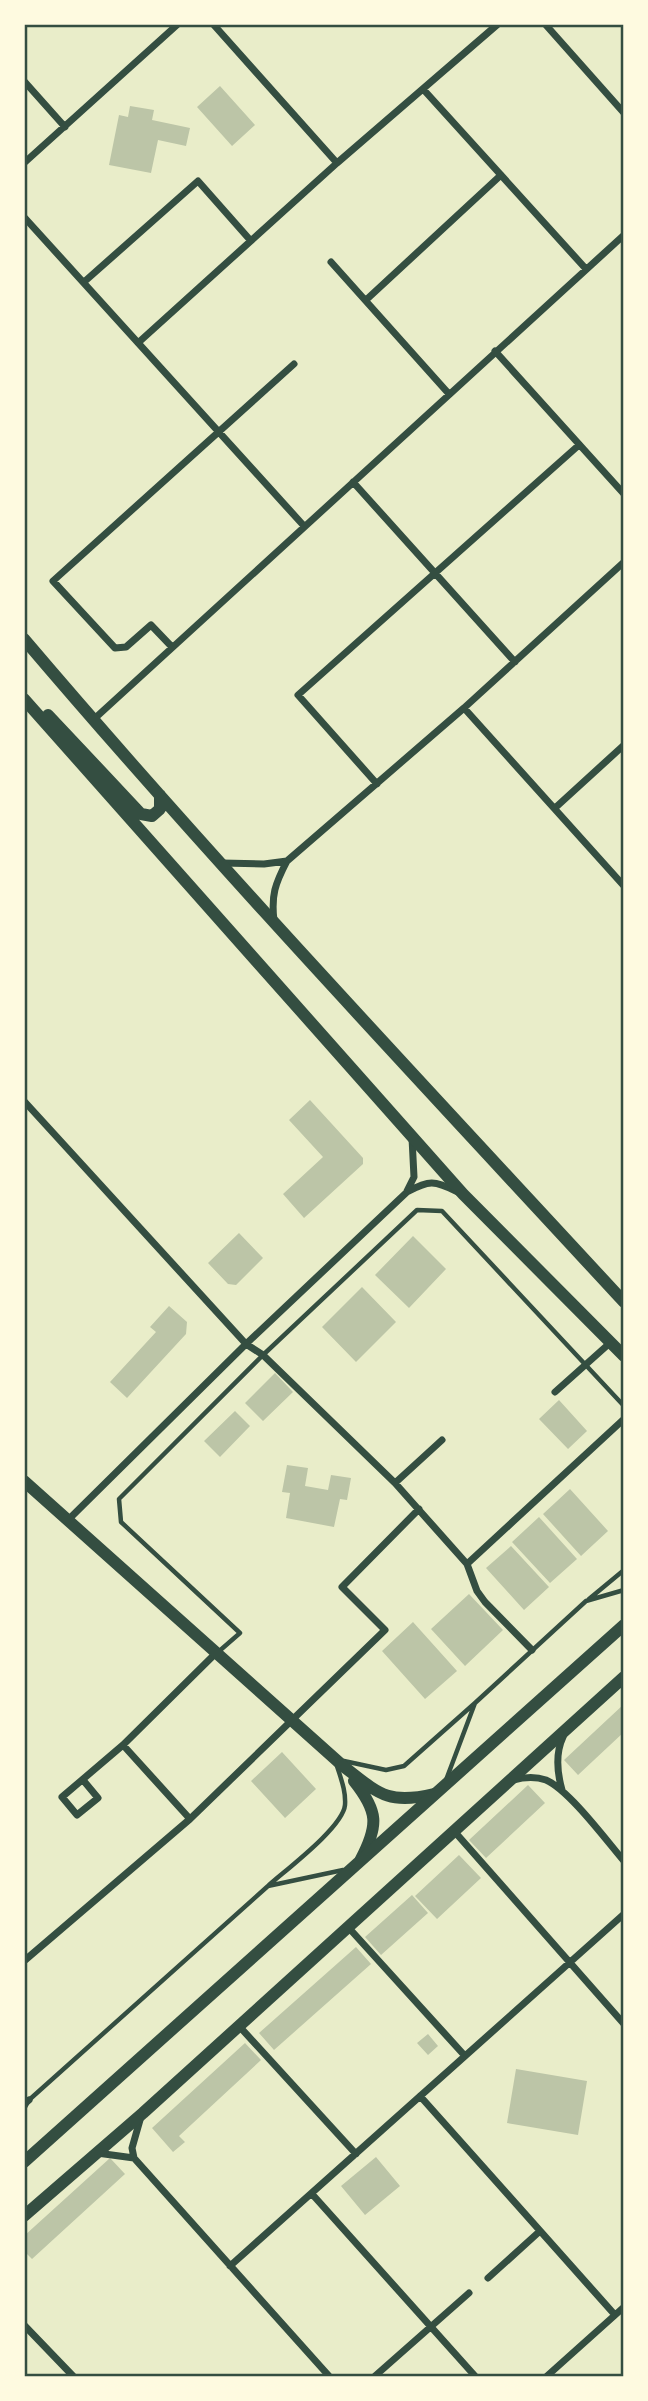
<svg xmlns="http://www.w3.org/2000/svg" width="648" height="2401" viewBox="0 0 648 2401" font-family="'Source Sans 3',sans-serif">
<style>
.building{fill:#bcc5a7}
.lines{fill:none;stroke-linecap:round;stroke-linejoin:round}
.service{stroke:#344e41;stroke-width:4.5}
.minor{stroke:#344e41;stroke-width:7}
.tertiary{stroke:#344e41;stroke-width:12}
.secondary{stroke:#344e41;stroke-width:12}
.neatline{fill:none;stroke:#344e41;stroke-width:2.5}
</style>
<rect width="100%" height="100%" fill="#e9edc9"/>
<path class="building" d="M220,86L255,125L232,146L197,107Z
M130,106L154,110L152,120L190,128L186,146L158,140L151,173L109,165L119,115L128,117Z
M310,1100L363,1158V1164L304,1218L283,1194L323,1157L289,1120Z
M239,1233L263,1258L236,1285L228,1284L208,1263Z
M413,1236L446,1269L409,1308L375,1275Z
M362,1287L396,1322L356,1362L322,1327Z
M169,1306L187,1322L186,1334L127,1398L110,1382L156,1332L150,1327Z
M275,1373L293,1392L263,1421L245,1403Z
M559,1400L587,1431L568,1449L539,1419Z
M235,1411L250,1426L220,1457L204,1441Z
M287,1465L308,1468L305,1486L328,1490L331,1475L351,1478L347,1500L340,1499L334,1527L286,1518L290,1493L282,1492Z
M570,1489L608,1531L581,1556L543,1514Z
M539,1517L577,1559L550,1583L512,1542Z
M511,1546L549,1587L524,1610L486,1568Z
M469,1594L503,1630L465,1666L431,1629Z
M413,1622L457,1671L425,1699L382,1651Z
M624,1704V1732L578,1775L564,1760Z
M282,1752L316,1789L285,1818L251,1781Z
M528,1785L545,1803L486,1858L469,1840Z
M459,1855L481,1878L437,1919L415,1896Z
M412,1895L428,1913L381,1955L365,1937Z
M356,1947L371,1964L274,2050L259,2033Z
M428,2034L438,2046L428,2055L417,2043Z
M245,2043L261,2060L179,2136L185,2142L173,2152L152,2128Z
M516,2069L587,2081L578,2135L507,2123Z
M376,2157L400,2186L365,2215L341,2186Z
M110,2158L125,2174L32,2259L24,2251V2236Z"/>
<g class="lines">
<path class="service" d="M589,1599L624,1570
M217,1653L240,1633L121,1522L119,1499L263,1355L417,1210L442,1211L624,1406
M344,1761L386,1770L404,1766L475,1703
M446,1780L475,1703L586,1601L624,1590
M269,1885C287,1869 343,1827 345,1805C346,1791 341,1779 337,1766
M24,2109L29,2100L268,1886L343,1870"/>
<path class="minor" d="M213,24L337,163
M545,24L624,113
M24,81L65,127
M423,89L586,269
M24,163L178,24
M24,217L304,526
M331,262L449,394
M84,282L198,181L251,241
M366,300L501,175
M139,342L337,163L498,24
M495,351L624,494
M353,482L515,662
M172,647L151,625L126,647L115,648L53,581L294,364
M464,708L624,886
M93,720L624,235
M377,784L298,695L579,445
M555,808L624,745
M222,863L264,864L287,861
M274,921C271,895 275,884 287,861L464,708L624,562
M24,1101L246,1344L263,1355L395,1483L467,1564L477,1591L485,1602L532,1650
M407,1191L414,1177L412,1138
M555,1392L611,1342
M395,1483L442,1440
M67,1521L246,1344L407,1192C429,1180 434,1180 458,1192
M467,1564L624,1419
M123,1745L190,1819
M83,1780L98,1798L77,1815L62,1797L123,1745L216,1653
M513,1780C524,1777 535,1776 546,1780C569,1790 606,1840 624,1861
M562,1790C557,1772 555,1754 563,1737
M454,1831L624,2024
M348,1927L465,2056
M24,1961L190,1819L385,1630L342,1587L419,1509
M239,2026L356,2154
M420,2096L615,2315
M24,2104L29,2100
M140,2120L132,2148L134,2158L329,2376
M97,2153L134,2158
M312,2194L475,2376
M230,2266L624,1914
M488,2278L540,2231
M24,2325L73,2376
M375,2376L469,2293
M547,2376L624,2307"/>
<path class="tertiary" d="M24,639C217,866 422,1083 624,1302
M24,699L463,1194L624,1356
M48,715L141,814L152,816L160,809V795
M24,1481L343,1766C379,1794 388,1805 434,1794
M354,1781C378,1811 379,1825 361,1859"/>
<path class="secondary" d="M24,2162L624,1625
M24,2216L143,2113L624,1677"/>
</g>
<rect width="648" height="2401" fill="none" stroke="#fefae0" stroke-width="52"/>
<rect x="26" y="26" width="596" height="2349" class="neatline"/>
</svg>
